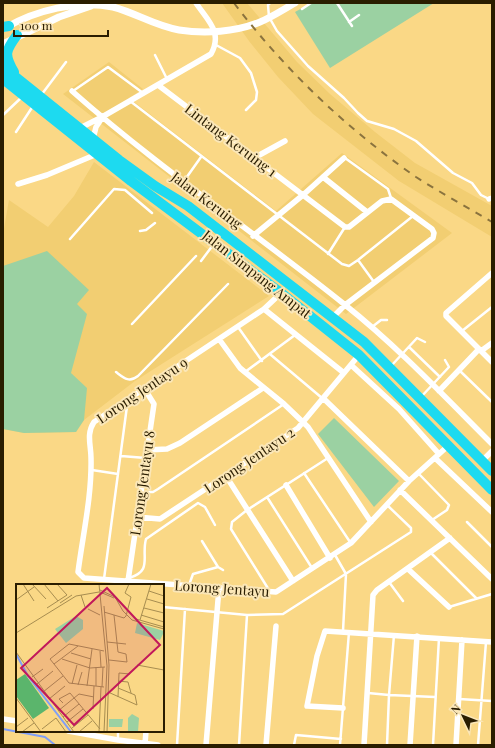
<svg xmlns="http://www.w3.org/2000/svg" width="495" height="748" viewBox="0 0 495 748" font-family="'Playfair Display',serif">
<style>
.built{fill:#f2ce72}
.green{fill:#9bd1a2}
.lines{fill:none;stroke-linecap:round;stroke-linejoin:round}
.stream{stroke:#7f9ef8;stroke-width:2}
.lane{stroke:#fff;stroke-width:2.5}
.street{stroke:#fff;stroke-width:5.5}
.secondary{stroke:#fff;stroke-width:7}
.highway{stroke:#1ddaf0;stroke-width:10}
.rail{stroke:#8a733e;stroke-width:2;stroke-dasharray:7 7;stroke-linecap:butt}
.labels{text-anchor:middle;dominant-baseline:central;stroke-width:4;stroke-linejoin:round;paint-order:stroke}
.street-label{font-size:14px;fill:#2a1d00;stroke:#fbe7b8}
.inset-river{fill:none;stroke:#7f9ef8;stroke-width:2}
.inset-road{fill:none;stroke:#a78d50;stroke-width:1}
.view{fill:#c2185b;fill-opacity:0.15;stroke:#c2185b;stroke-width:2}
.inset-edge{fill:none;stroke:#2a1d00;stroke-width:2}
</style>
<rect width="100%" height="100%" fill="#fad886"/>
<path class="built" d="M222,3H247L297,62L330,94L375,132L415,163L492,206V237L399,181L313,114L278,77L249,41Z
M109,62L143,89L129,98L276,211L342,153L452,233L346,314L63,94Z
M94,162L269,296L135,381L84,420L76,432L24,433L3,429V234L9,200L48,227L74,196Z"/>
<path class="green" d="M311,3H434L330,68L295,12Z
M47,251L89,290L77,304L87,314L71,373L87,388L84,420L76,432L24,433L3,429V266Z
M334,418L399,481L374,507L318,434Z"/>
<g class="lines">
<path class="stream" d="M3,729L45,737L55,745"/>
<path class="lane" d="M270,3L268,5L269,17L277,31L308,66L344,98L358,113L367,121L394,129L416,141L453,173L472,183L481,195L489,199
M337,3L352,26
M302,9L311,3
M349,22L359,15
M216,45L240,58L251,73L257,92L256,100L246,110
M155,55L167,79
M73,91L108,67L143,93
M42,94L66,62
M130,101L342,264L349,266L358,260L413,216
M3,115L22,97
M16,132L33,106
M345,158L388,189L391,198
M184,181L201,157
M140,231L146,230L155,223
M70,239L114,189L125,190L152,213
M328,254L345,227
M358,260L374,282
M201,261L213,245
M132,324L196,256
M238,327L262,361
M372,327L381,320H387
M462,331L492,307
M409,347L440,377
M271,355L322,398
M392,365L417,338L425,342
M459,370L492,402
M116,372C124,378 129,383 138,376L228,284
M245,372L295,335
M421,397L449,367L445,360
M121,456L146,458
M92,470L118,474
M304,473L350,542
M419,474L449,505L447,510L432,520
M142,492H153L158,489L284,404
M267,497L312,568
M467,522L492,547
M202,541L218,567
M431,553L476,598
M335,555L346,574L343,631
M129,578C153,571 141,557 146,539L198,503L205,507L215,525
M104,579L127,406L125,402
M389,582L403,601
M189,585L193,574L218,567L223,570
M269,590L231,529L232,522L247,510L328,458
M163,607L247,615L283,614L411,532V528L387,505
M449,607L492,594
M368,693L389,695L394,635
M459,699L492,701
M118,740V731
M177,745L185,609
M239,745L247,615
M294,745L296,735L341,739
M340,745L349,632
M387,745L389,695L435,697
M433,745L439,638
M478,745L486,642"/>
<path class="street" d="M158,85L345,227H349L382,201L391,199L432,229L434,233L433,238L345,305L333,317
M72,91C159,168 254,232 344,304C397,346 444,396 492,444
M80,128L102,117L211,54C223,32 208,21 196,3
M93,139L96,127L102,118
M254,158L285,141
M323,177L367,212
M18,184L47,175L97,154
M489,199L492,198
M253,236L303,195L344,158
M492,273L446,313V316L492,362
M281,293L264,309L94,422C86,434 91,445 91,458C92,495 83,534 78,572L84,578L276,592L351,543L409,481L449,445
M264,309L344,373
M219,339L240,368L284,404L308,427L371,522
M481,351L492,343
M351,365L399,409L439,454
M439,391L479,349
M323,398L409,481
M147,450L167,449L180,443L263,388
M435,458L492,512
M482,461L492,451
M226,476L293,581
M286,485L330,558
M400,490L492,579
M137,517L160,519L298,428L359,355
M408,569L449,607
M128,581L154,404L144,388
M343,708L307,706L317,656L325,631L492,642
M3,719L17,721
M68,731L118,740L158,745
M145,744L146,731
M206,745L219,588
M266,745L276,626
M364,745L373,595L377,590L450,538
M410,745L417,636
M456,745L462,640"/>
<path class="secondary" d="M5,28C36,10 77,0 113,7C136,13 155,26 179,30C205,34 236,32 260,22C272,17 284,9 295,3
M3,44L59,17L91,6"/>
<path class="highway" d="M3,27L9,26
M3,67L119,160L155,186L188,206L364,342L492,471
M14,72C4,55 5,51 17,35
M3,79L131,181L281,293L359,355L492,490"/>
<path class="rail" d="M234,3C285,70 347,129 416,177C441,193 467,207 492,222"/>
</g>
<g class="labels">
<g class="street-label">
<text transform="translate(231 140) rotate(37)">Lintang Keruing 1</text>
<text transform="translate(207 200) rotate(37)">Jalan Keruing</text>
<text transform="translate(257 274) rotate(38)">Jalan Simpang Ampat</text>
<text transform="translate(142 390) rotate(-34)">Lorong Jentayu 9</text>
<text transform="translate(249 460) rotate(-34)">Lorong Jentayu 2</text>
<text transform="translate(142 483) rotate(-82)">Lorong Jentayu 8</text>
<text transform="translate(222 588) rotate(4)">Lorong Jentayu</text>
</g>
</g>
<g transform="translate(16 584)">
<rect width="148" height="148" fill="#fad886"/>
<path d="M60,32L67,36V45L50,59L39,45ZM121,39L148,47V48L144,56L119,49ZM116,130L123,134L122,148H112V134ZM93,135H107L106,143H93Z" fill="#9bd1a2"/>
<path d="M9,90L33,124L17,135L0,112V96Z" fill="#5bb56c"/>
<path class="inset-river" d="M0,70L12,92L55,148"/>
<path class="inset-road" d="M7,0L18,17M16,0L30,15M28,0L42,17M41,0L51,11M83,0L91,82L88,148M84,6L99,13L107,27L116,36L148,45M133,7L148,12M84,8L98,14M65,11L69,23M131,15L148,20M0,16L18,3M44,19L56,11M88,22L93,81L91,148M31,24L51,11M128,24L148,29M72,25L84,31M88,28L108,34L110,32L115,13L109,9L113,0M125,31L148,38M120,35L148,43M124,36L135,0M0,49L60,12L83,8M91,58L110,60M84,67L85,83M88,67L53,60L34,75L53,99L88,103M0,68L58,148M55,69L75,75M46,75L74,84L89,83M93,76L111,78L110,70L102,68L98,31M38,80L62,62M121,81L148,86M16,93L27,85M102,97L112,98L115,109M21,100L37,87M56,100L61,81M62,101L66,88M71,102L76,65M80,102V83M86,103L87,83M27,108L47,92M92,108L121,121L119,111L102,104M102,113L103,89L114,90M0,114L25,148M33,115L49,102M47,119L43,115L54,109L84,145M77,125L78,102M42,127L63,110L78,113M47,133L63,120M51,138L67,125M0,143L12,134M56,144L72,131M26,145L40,134L50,148M6,148L18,139M63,148L76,137M83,148L85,103"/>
<path class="view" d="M91,4L144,61L58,141L5,84Z"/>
<rect width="148" height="148" class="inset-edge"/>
</g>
<rect width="495" height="748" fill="none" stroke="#2a1d00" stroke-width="8"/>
<g transform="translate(463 716) rotate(313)" stroke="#fbe7b8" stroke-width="3" paint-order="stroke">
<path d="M0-3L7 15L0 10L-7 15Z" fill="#2a1d00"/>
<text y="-6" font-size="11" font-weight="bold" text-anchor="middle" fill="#2a1d00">N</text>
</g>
<path d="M14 30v6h94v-6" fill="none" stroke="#2a1d00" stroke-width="2"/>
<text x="20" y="30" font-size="12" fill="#2a1d00" stroke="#fbe7b8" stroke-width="3" paint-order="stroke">100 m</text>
</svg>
